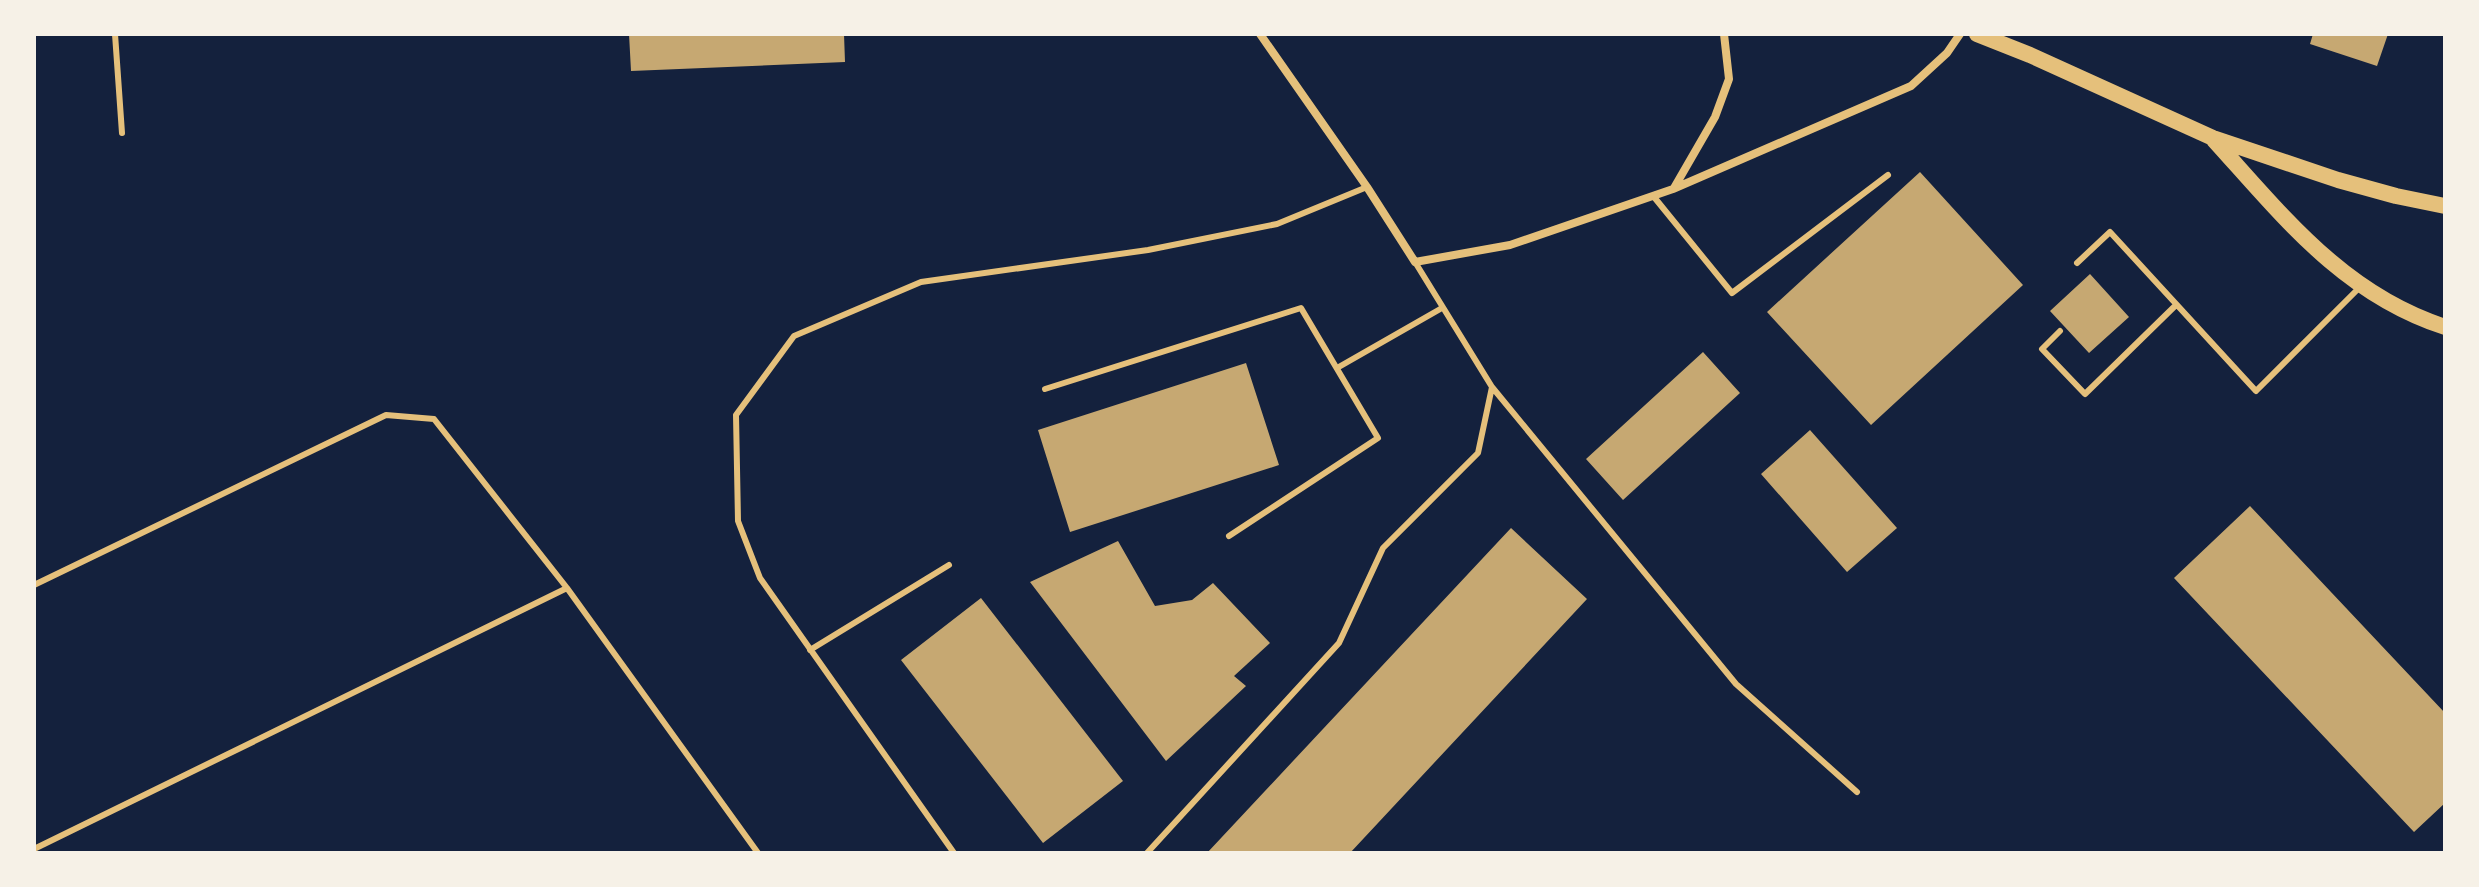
<svg xmlns="http://www.w3.org/2000/svg" width="2479" height="887" viewBox="0 0 2479 887" font-family="'Roboto Condensed',sans-serif">
<style>
.building{fill:#c6a872}
.lines{fill:none;stroke-linecap:round;stroke-linejoin:round}
.service{stroke:#e5c07b;stroke-width:6}
.minor{stroke:#e5c07b;stroke-width:8}
.secondary{stroke:#e5c07b;stroke-width:16}
</style>
<rect width="100%" height="100%" fill="#14213d"/>
<path class="building" d="M629,34H844L845,62L631,71Z
M2313,34H2388L2377,66L2310,44Z
M1920,172L2023,285L1871,425L1767,312Z
M2090,274L2129,317L2089,353L2050,311Z
M1703,352L1740,393L1623,500L1586,459Z
M1246,363L1279,465L1070,532L1038,430Z
M1810,430L1897,528L1847,572L1761,474Z
M2250,506L2445,713V803L2414,832L2174,578Z
M1511,528L1587,599L1350,853H1207Z
M1118,541L1155,606L1192,600L1213,583L1270,643L1234,676L1246,686L1166,761L1030,582Z
M981,598L1123,781L1043,843L901,660Z"/>
<g class="lines">
<path class="service" d="M115,34L122,133
M1654,197L1732,293L1888,175
M2077,263L2110,232L2256,391L2360,287
M2060,331L2042,349L2085,394L2176,305
M1337,368L1442,308
M1492,387L1736,684L1857,792
M1045,389L1301,308L1378,438L1229,536
M34,585L386,415L434,419L567,588
M810,650L949,565
M34,849L567,588L758,853
M954,853L760,578L738,521L736,415L794,336L921,282L1148,250L1277,224L1367,187
M1147,853L1339,643L1383,548L1478,453L1492,387L1415,262"/>
<path class="minor" d="M1260,34L1367,187L1415,262L1510,245L1673,189L1911,86L1947,53L1960,34
M1674,188L1715,117L1729,79L1724,34"/>
<path class="secondary" d="M1977,34L2030,55L2213,138L2338,180L2396,196L2445,206
M2214,140C2283,216 2343,294 2445,327"/>
</g>
<rect width="2479" height="887" fill="none" stroke="#f6f1e7" stroke-width="72"/>
</svg>
